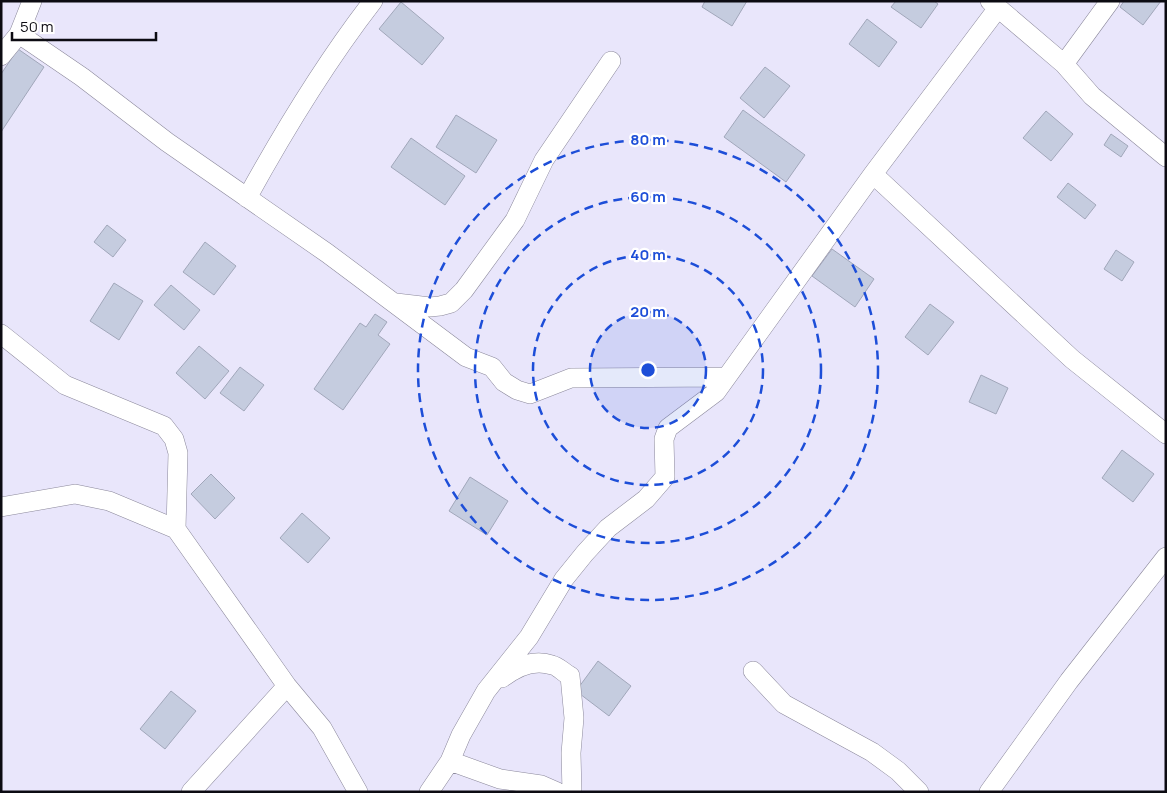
<svg xmlns="http://www.w3.org/2000/svg" width="1167" height="793" viewBox="0 0 1167 793" font-family="Manrope,sans-serif">
<style>
.building{fill:#c5ccdf;stroke:#a1a7ba}
.lines{fill:none;stroke-linecap:round;stroke-linejoin:round}
.minor-casing{stroke:#8b889b;stroke-width:20}
.minor{stroke:#fff;stroke-width:19}
.ring{fill:none;stroke:#1d4ed8;stroke-width:2.5;stroke-dasharray:9 6}
.centre{fill:#1d4ed8;stroke:#fff;stroke-width:2.5}
.ring-label{font-size:15px;text-anchor:middle;font-weight:bold;fill:#1d4ed8;stroke:#fff;stroke-width:4.5;stroke-linejoin:round;paint-order:stroke}
</style>
<rect width="100%" height="100%" fill="#e9e6fb"/>
<path class="building" d="M705,1H747L732,26L702,7Z
M896,1H934L938,4L921,28L891,7Z
M1124,1H1161L1143,25L1120,7Z
M401,2L444,38L422,65L379,29Z
M867,19L897,42L879,67L849,44Z
M18,49L44,67L1,132V74Z
M765,67L790,86L764,118L740,98Z
M743,110L805,155L786,182L724,137Z
M1046,111L1073,134L1051,161L1023,138Z
M456,115L497,140L476,173L436,147Z
M1111,134L1128,146L1121,157L1104,145Z
M411,138L465,176L445,205L391,167Z
M1068,183L1096,205L1085,219L1057,197Z
M107,225L126,240L113,257L94,242Z
M205,242L236,266L214,295L183,272Z
M832,249L874,279L855,307L812,276Z
M1116,250L1134,262L1122,281L1104,269Z
M114,283L143,301L119,340L90,321Z
M171,285L200,310L184,330L154,305Z
M930,304L954,322L928,355L905,337Z
M375,314L387,322L378,335L390,344L343,410L314,389L360,323L366,327Z
M199,346L229,371L205,399L176,373Z
M240,367L264,385L244,411L220,393Z
M981,375L1008,388L996,414L969,402Z
M1122,450L1154,474L1133,502L1102,478Z
M211,474L235,498L215,519L191,494Z
M470,477L508,501L487,535L449,511Z
M302,513L330,538L308,563L280,538Z
M598,661L631,686L609,716L576,691Z
M171,691L196,711L165,749L140,729Z"/>
<g class="lines">
<g class="minor-casing">
<path id="minor" d="M990,1L1064,64L1092,96L1166,157
M19,34L82,77L167,142L327,253L466,357L492,367L504,382L517,390L530,394L571,378L726,377
M1,56L19,34L32,1
M1064,64L1110,1
M873,174L1072,359L1166,434
M247,198C285,129 325,63 373,1
M396,303L430,307L440,306L451,303L464,290L515,220L544,160L611,61
M1,334L65,385L164,426L174,439L178,453L176,529
M1,507L75,494L109,501L176,529L287,686L322,728L358,792
M753,671L784,704L872,752L898,771L919,792
M502,678C516,667 534,659 552,665C558,666 564,673 570,676L574,718L571,753L572,792
M450,761L500,779L541,785L557,792
M191,792L287,686
M429,792L450,761L461,735L486,691L529,637L564,579L585,553L608,528L646,499L665,477L664,439L668,428L716,392L873,174L998,8
M989,792L1069,681L1166,557"/>
</g>
<use href="#minor" class="minor"/>
</g>
<circle cx="648" cy="370" r="58" fill="#1d4ed8" fill-opacity=".12"/>
<g class="ring">
<circle cx="648" cy="370" r="58"/>
<circle cx="648" cy="370" r="115"/>
<circle cx="648" cy="370" r="173"/>
<circle cx="648" cy="370" r="230"/>
</g>
<circle cx="648" cy="370" r="8" class="centre"/>
<g class="ring-label">
<text x="648" y="145">80 m</text>
<text x="648" y="202">60 m</text>
<text x="648" y="260">40 m</text>
<text x="648" y="317">20 m</text>
</g>
<rect width="1167" height="793" fill="none" stroke="#0c0b12" stroke-width="5"/>
<path d="M12 32v8h144v-8" fill="none" stroke="#0c0b12" stroke-width="2.5"/>
<text x="20" y="32" font-size="15" fill="#0c0b12" stroke="#ffffff" stroke-width="4" paint-order="stroke">50 m</text>
</svg>
